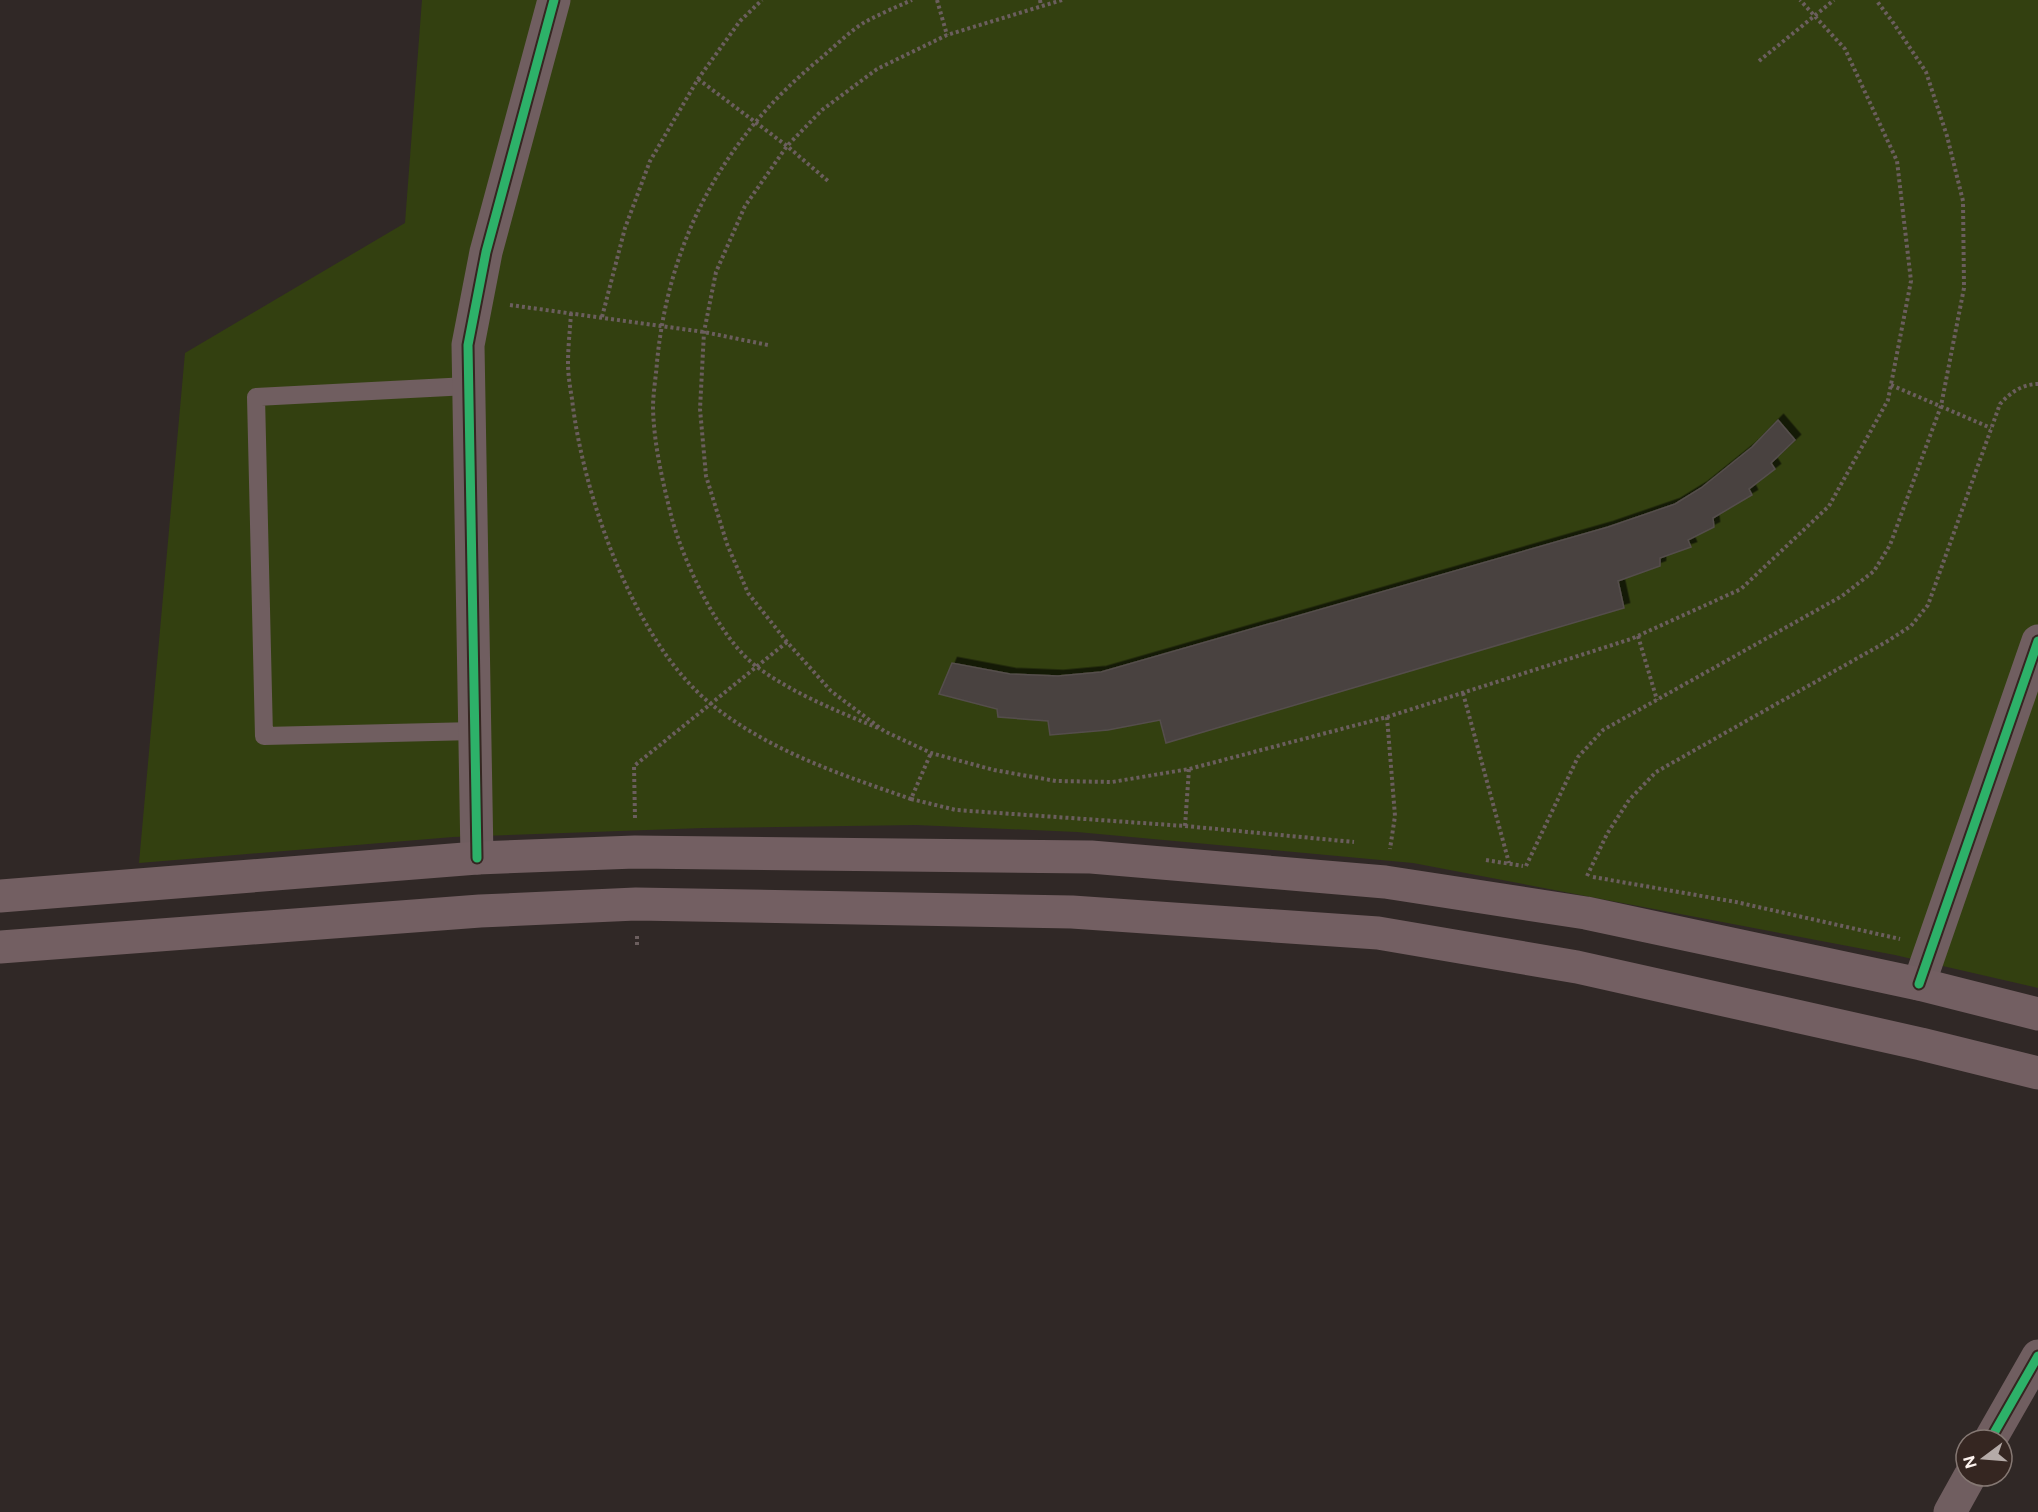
<svg xmlns="http://www.w3.org/2000/svg" width="2038" height="1512" viewBox="0 0 2038 1512" font-family="Figtree,sans-serif">
<style>
.green{fill:#334010}
.building{fill:#494240;stroke:#554e4c;stroke-width:1.5;filter:url(#shadow)}
.lines{fill:none;stroke-linecap:round;stroke-linejoin:round}
.path{stroke:#6b5e5e;stroke-width:4;stroke-dasharray:3 3;stroke-linecap:butt}
.service{stroke:#705e60;stroke-width:18}
.minor{stroke:#705e60;stroke-width:33}
.tertiary{stroke:#705e60;stroke-width:33}
.secondary{stroke:#735f62;stroke-width:33}
.cycleway-casing{stroke:#352621;stroke-width:13}
.cycleway{stroke:#2db169;stroke-width:9}
</style>
<defs>
<filter id="shadow"><feDropShadow dx="5.5" dy="-5.5" stdDeviation="0" flood-color="#0009"/></filter>
</defs>
<rect width="100%" height="100%" fill="#302826"/>
<path class="green" d="M422,0H2038V988L1895,955L1413,863L1077,832L916,825L703,828L453,837L139,863L185,353L405,223Z"/>
<path class="building" d="M1778,420L1795,440L1771,463L1775,469L1749,489L1752,495L1713,518L1714,527L1688,540L1691,547L1660,558V566L1618,581L1624,608L1166,743L1160,720L1108,730L1050,735L1048,721L998,717L997,709L939,694L952,663L1010,674L1058,676L1101,672L1608,527L1675,504L1701,488L1752,447Z"/>
<g class="lines">
<path class="path" d="M937,0L947,35
M1040,0L1041,6
M1062,0L947,35L877,69L822,110L787,146L745,206L716,272L704,332L700,409L706,476L727,544L748,593L787,642L831,691L884,731L931,753L994,770L1056,781L1112,782L1189,769L1387,717L1631,639L1741,589L1829,506L1888,400L1911,281L1897,161L1845,49L1800,0
M1759,61L1834,0
M698,79L787,146L828,181
M510,305L704,332L768,345
M571,313C570,330 568,347 568,363C568,375 570,387 572,399C583,495 634,642 711,704C769,751 842,775 911,799L931,753
M602,317L625,228L650,161L698,79L740,21L762,0
M1891,385L1991,428
M1638,636L1657,700
M1463,693L1509,863
M1387,717L1395,816L1390,849
M878,728C837,711 794,694 757,667C719,638 685,565 672,519C663,483 654,446 653,408C653,393 656,377 657,362C669,238 725,136 821,58C835,46 850,31 865,22C880,14 896,7 912,0
M911,799L956,810L1185,826L1354,842
M635,818L634,766L787,642
M1185,826L1189,769
M1486,860L1523,866
M1526,866L1578,757L1603,730L1842,596L1874,571L1890,545L1941,406L1964,288L1963,201L1947,136L1926,72L1892,21L1876,0
M1587,876L1607,834L1629,800L1656,772L1886,642L1911,626L1928,605L2000,404C2010,393 2022,384 2038,384
M1593,877L1736,902L1900,939
M637,936V948"/>
<path class="service" d="M468,386L256,397L264,736L475,731"/>
<path class="minor" d="M477,858L468,345L486,252L554,0
M1919,984L2038,641"/>
<path class="tertiary" d="M1990,1440L2038,1356
M1950,1512L1970,1476"/>
<path class="secondary" d="M0,896L477,858L635,852L1091,857L1385,882L1586,913L1919,984L2038,1014
M0,947L480,911L636,904L1072,912L1378,933L1577,967L1921,1044L2038,1073"/>
<g class="cycleway-casing">
<path id="cycleway" d="M477,858L468,345L486,252L554,0
M1919,984L2038,641
M1990,1440L2038,1356"/>
</g>
<use href="#cycleway" class="cycleway"/>
</g>
<g transform="translate(1984 1458) rotate(254)"><circle r="28" fill="#352621" stroke="#857873" stroke-width="1.5"/>
<path d="M0-4.5L10 22L0 15L-10 22Z" fill="#b5aba8"/>
<text y="-9" font-size="16" font-weight="bold" text-anchor="middle" fill="#fcf2ee">N</text>
</g>
</svg>
